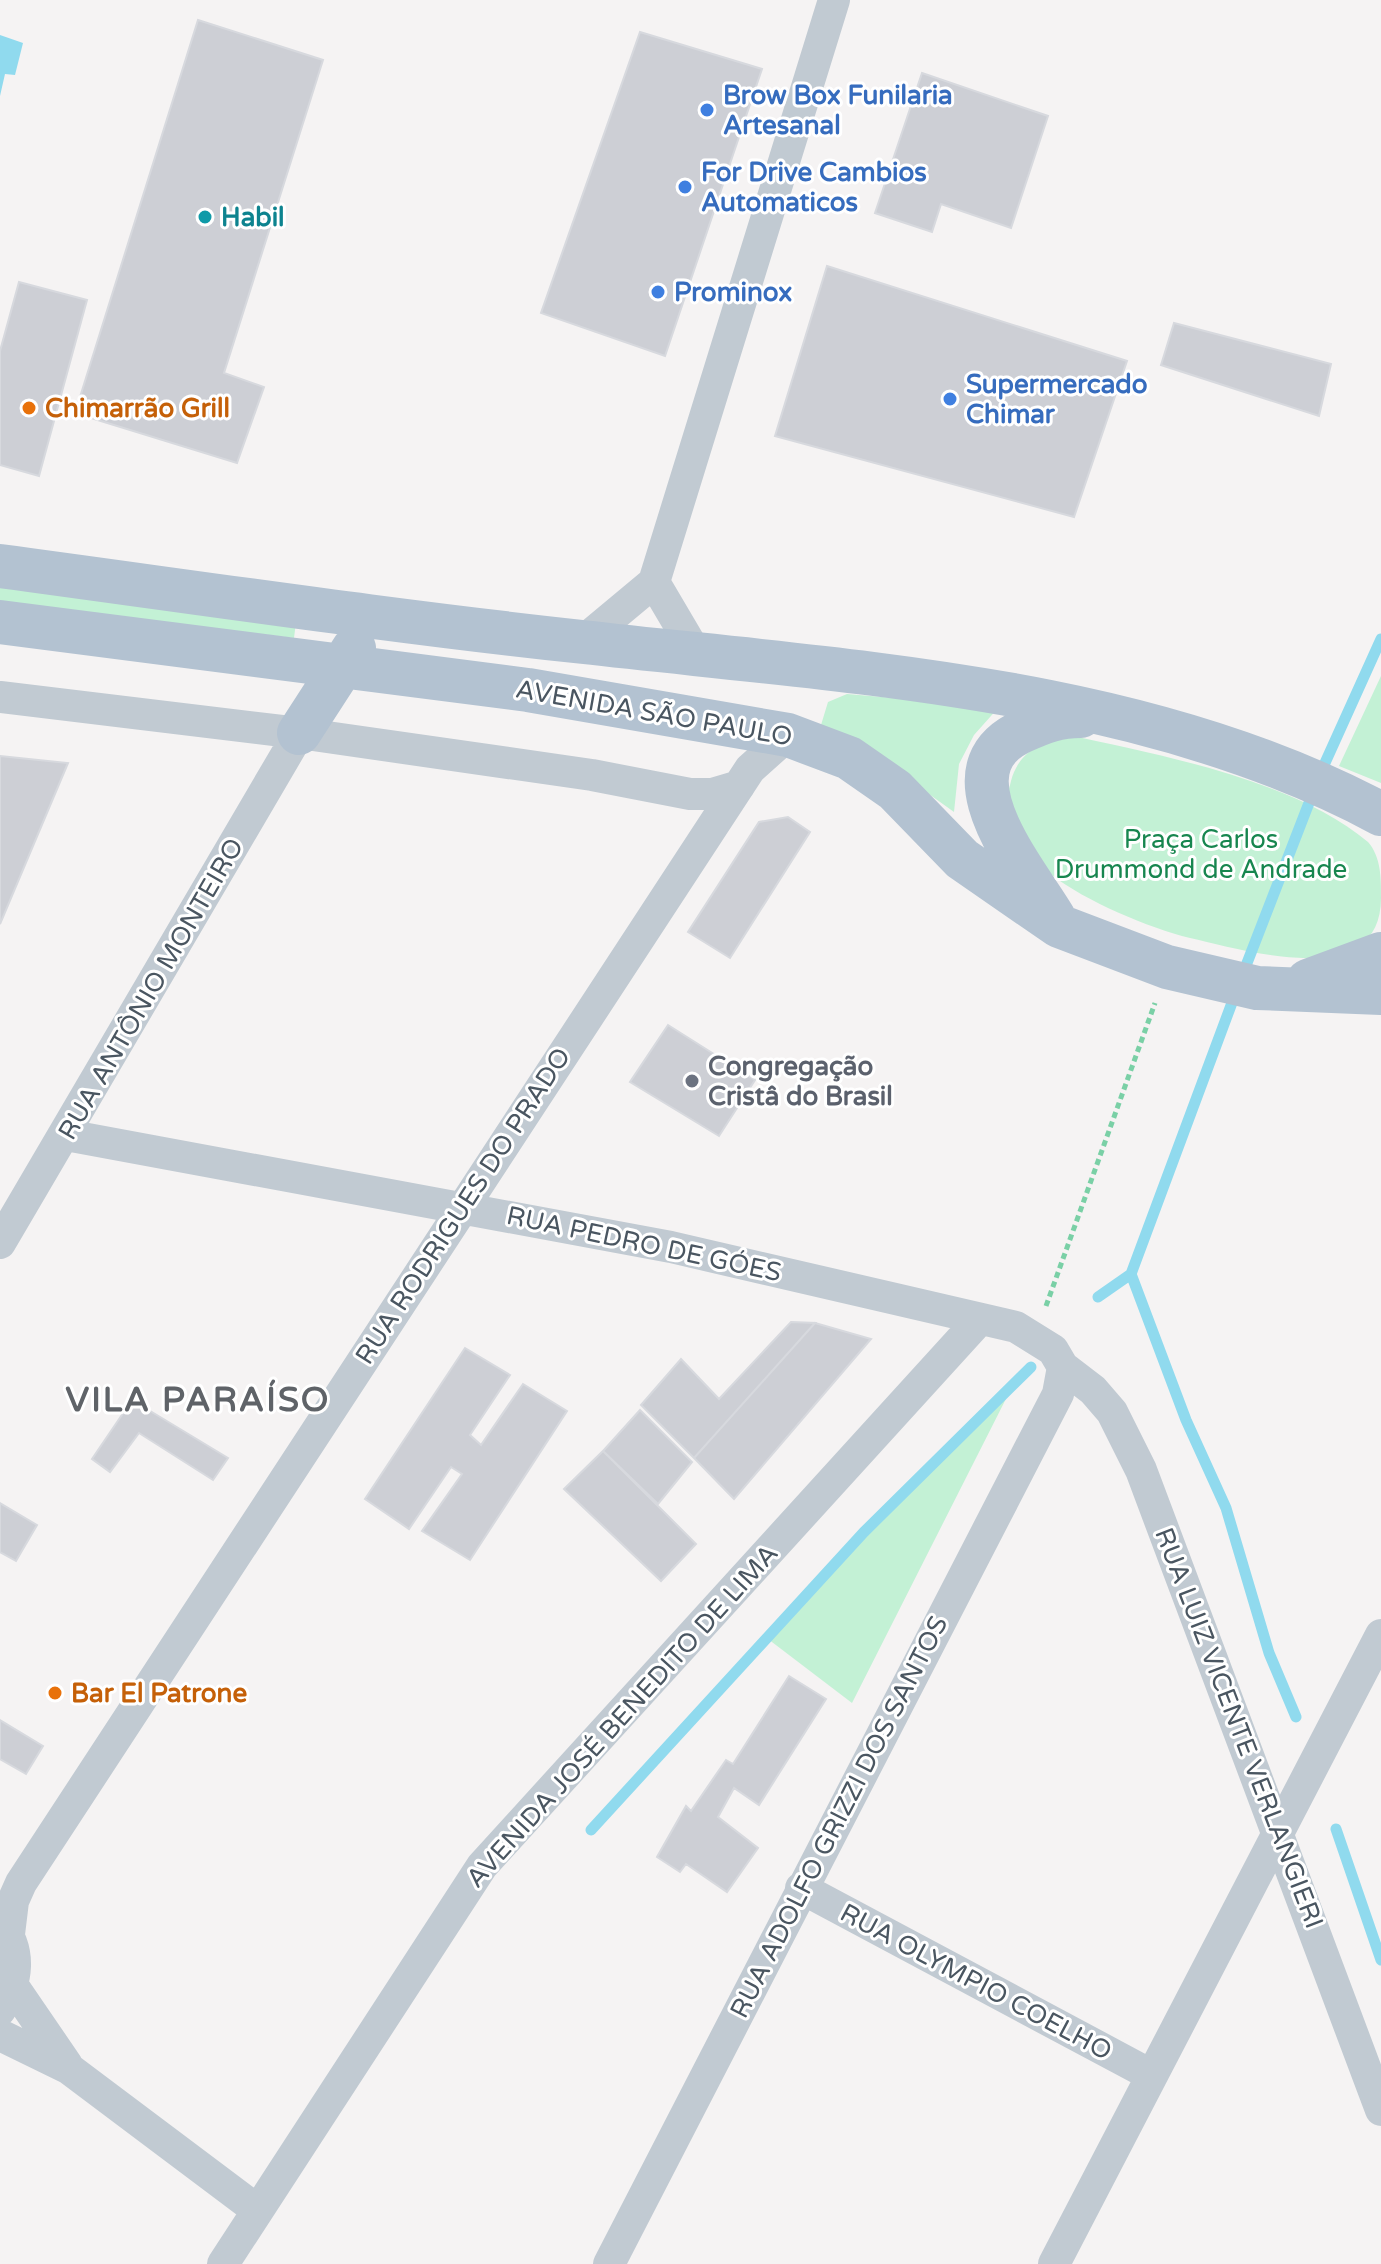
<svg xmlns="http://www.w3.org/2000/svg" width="1381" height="2264" viewBox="0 0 1381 2264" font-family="'Varela Round',sans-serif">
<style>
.green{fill:#c3f1d5}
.water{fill:#90daee}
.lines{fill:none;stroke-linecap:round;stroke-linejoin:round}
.stream{stroke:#90daee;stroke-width:11}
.building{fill:#cdcfd5;stroke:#d7d9de;stroke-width:2}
.path{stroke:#7ad0a6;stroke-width:5;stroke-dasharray:6 4;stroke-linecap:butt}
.street{stroke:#c1cad2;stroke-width:32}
.primary{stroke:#b3c2d1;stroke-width:44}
.shop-dot{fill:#3f7fe0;stroke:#fff;stroke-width:3}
.culture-dot{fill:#0f9aa8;stroke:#fff;stroke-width:3}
.food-dot{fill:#e8710a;stroke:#fff;stroke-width:3}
.worship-dot{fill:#6b7280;stroke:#fff;stroke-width:3}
.labels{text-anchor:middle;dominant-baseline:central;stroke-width:6;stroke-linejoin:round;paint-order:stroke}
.shop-label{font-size:26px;font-weight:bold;fill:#366cbe;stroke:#fff;text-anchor:start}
.culture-label{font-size:26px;font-weight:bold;fill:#0d838f;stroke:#fff;text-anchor:start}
.food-label{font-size:26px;font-weight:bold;fill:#c56008;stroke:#fff;text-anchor:start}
.street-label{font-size:26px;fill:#4a5661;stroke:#fff}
.park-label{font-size:26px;fill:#17864f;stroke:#fff}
.worship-label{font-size:26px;font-weight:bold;fill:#5b616d;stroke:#fff;text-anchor:start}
.district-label{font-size:34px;font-weight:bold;letter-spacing:2px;fill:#5f6368;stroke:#fff}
</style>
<rect width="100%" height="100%" fill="#f5f3f3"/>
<path class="green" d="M0,585L296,622L294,638L0,603Z
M1381,676V783L1339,766Z
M847,694L999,707L974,735L959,764L954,812L852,739L821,725L828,702Z
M1068,735C1160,755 1295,780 1368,842C1381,857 1381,877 1381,898C1381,993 1244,950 1190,938C1149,928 1085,901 1052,875C1035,862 1027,847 1019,826C1015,818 1008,807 1007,799C1007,794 1010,786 1011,781C1019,751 1041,743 1068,735Z
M1015,1381L852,1703L768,1639Z"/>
<path class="water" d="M0,35L23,43L15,75L5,74L0,96Z"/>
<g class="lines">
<path class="stream" d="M1320,774L1381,639
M1242,976L1314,790
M1236,992L1131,1274L1186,1420L1226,1508L1269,1653L1296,1717
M1098,1297L1131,1274
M1336,1829L1381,1960
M591,1830L864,1532L1031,1367"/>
</g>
<path class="building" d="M198,20L323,60L224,373L264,387L237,463L75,413Z
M640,32L762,69L665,356L541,313Z
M922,73L1048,116L1011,228L941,204L932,232L875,213Z
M827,266L1127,361L1074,517L775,436Z
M19,282L87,300L39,476L0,465V351Z
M1174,323L1331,364L1319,416L1161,365Z
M0,756L68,763L0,924Z
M788,817L810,832L730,958L688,932L759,822Z
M668,1025L755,1080L719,1136L630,1082Z
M791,1322L815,1323L694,1458L641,1405L681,1359L719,1399Z
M815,1323L871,1339L734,1499L694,1458Z
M465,1348L510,1375L470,1435L481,1445L523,1384L567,1411L470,1560L422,1531L462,1474L451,1467L409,1529L365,1499Z
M132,1400L228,1458L213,1480L139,1433L110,1472L92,1459Z
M640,1410L692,1462L658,1504L603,1451Z
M603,1451L696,1544L661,1581L564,1489Z
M0,1503L37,1525L16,1561L0,1552Z
M789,1676L826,1699L759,1805L734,1788L718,1817L758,1848L727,1892L686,1864L680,1872L657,1857L686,1806L691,1811L726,1760L733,1764Z
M0,1720L43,1746L26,1774L0,1759Z"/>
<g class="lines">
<path class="path" d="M1046,1306L1155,1003"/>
<path class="street" d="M654,582L834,0
M582,642L654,582L697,655
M0,697L299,733L592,775L690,794H712L739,786
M66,1135L671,1247L1016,1327L1053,1350L1063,1367L1093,1390L1112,1412L1141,1470L1381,2110
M0,1243L299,733
M801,1888L1151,2075
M0,1923C22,1951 18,1981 0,2010
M9,1934L13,1901L21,1883L750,769L788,735
M13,1986L67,2065
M0,2035L68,2068L257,2210
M223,2264L482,1866L980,1319
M609,2264L1058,1394L1063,1367
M1054,2264L1381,1635"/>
<path class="primary" d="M0,566C194,592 388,621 583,642C846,672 1143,686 1381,814
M0,622L528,690L788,735L849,758L895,790L962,859L1059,926L1167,967L1257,988L1381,993
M299,733L354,648
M1054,918C1025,869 938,769 1023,731C1043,722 1058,716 1081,716
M1308,981L1381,954"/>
</g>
<g class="shop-dot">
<circle cx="707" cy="110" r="8"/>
<circle cx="685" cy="187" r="8"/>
<circle cx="658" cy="292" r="8"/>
<circle cx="950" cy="399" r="8"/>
</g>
<circle class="culture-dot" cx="205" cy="217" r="8"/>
<g class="food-dot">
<circle cx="29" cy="408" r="8"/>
<circle cx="55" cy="1693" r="8"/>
</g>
<circle class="worship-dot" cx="692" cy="1081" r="8"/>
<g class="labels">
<g class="shop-label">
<text x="723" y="95">Brow Box Funilaria<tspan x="723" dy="30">Artesanal</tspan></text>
<text x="701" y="172">For Drive Cambios<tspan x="701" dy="30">Automaticos</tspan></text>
<text x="674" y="292">Prominox</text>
<text x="966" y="384">Supermercado<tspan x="966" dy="30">Chimar</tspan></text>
</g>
<g class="culture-label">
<text x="221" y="217">Habil</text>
</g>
<g class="food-label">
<text x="45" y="408">Chimarrão Grill</text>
<text x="71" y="1693">Bar El Patrone</text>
</g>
<g class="street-label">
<text transform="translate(654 713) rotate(10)">AVENIDA SÃO PAULO</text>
<text transform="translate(151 989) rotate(-60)">RUA ANTÔNIO MONTEIRO</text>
<text transform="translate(463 1206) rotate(-57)">RUA RODRIGUES DO PRADO</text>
<text transform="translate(644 1244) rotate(12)">RUA PEDRO DE GÓES</text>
<text transform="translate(622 1716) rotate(-48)">AVENIDA JOSÉ BENEDITO DE LIMA</text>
<text transform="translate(1239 1728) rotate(69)">RUA LUIZ VICENTE VERLANGIERI</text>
<text transform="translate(839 1817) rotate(-63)">RUA ADOLFO GRIZZI DOS SANTOS</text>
<text transform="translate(976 1982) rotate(28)">RUA OLYMPIO COELHO</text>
</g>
<g class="park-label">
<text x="1201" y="839">Praça Carlos<tspan x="1201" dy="30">Drummond de Andrade</tspan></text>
</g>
<g class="worship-label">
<text x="708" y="1066">Congregação<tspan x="708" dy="30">Cristâ do Brasil</tspan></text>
</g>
<g class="district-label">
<text x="198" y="1400">VILA PARAÍSO</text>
</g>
</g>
</svg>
